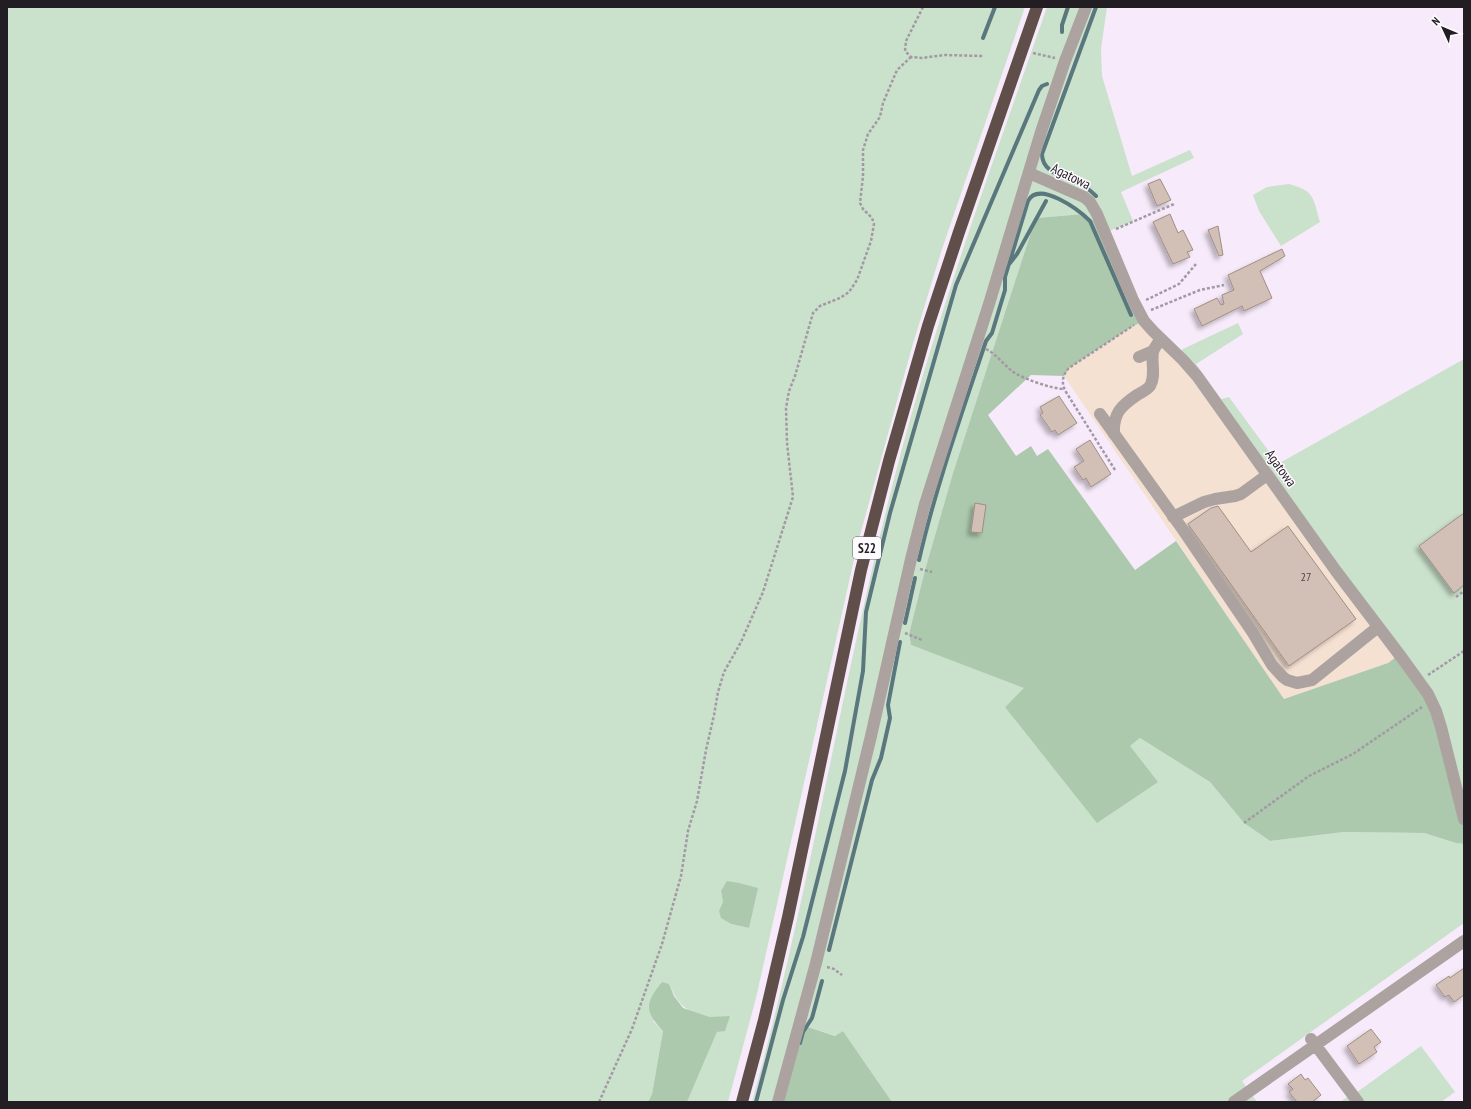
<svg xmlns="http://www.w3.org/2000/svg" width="1471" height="1109" viewBox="0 0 1471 1109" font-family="'PT Sans Narrow',sans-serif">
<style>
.industrial{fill:#f5e1d2}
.green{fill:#cae1cc;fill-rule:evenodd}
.forest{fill:#acc9ae}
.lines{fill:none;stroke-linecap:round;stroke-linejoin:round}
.stream{stroke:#59777d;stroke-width:4}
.building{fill:#d2c0b6;stroke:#a08e85;filter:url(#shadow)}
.path{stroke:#a399a5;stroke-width:2.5;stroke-dasharray:3 2;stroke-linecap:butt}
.minor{stroke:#aca3a1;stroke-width:12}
.highway{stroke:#604e4a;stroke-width:12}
.labels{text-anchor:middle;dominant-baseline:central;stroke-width:3;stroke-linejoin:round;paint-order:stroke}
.number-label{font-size:12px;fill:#4e4648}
.shield{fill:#fefbff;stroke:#646065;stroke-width:1}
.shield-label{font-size:13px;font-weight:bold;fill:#221d23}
.street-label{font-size:14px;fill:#221d23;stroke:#fefbff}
</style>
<defs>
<filter id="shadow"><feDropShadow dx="-3.5" dy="3.5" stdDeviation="2" flood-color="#0004"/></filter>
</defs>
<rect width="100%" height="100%" fill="#f7eafa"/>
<path class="industrial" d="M1144,321L1164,343L1400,654L1388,663L1284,699L1064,376L1069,368L1131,327Z"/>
<path class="green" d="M7,7H1025L942,249L912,347L857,546L756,998L728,1102H687L717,1032L710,1017C684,1009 681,1009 669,984L653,1021L663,1031L652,1094L648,1102H7ZM721,891L749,928L731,924L722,918L723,902Z
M1047,7H1107L1101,49L1102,76L1132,176L1190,150L1194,158L1121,192L1133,221L1105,233L1083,214L1037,218L1033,226L953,473L925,570L909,634L911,645L1025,688L1005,707L1130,746L1140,738L1210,782L1244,823L1270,841L1344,832L1424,833L1456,843L1464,844V923L1242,1081L1257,1102H892L843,1031L836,1036L799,1024L778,1102H752C809,897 841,685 894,479C935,319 993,163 1047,7Z
M1289,184C1315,191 1313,198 1320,222L1281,246L1259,211L1253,195L1267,187Z
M1238,323L1243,334L1196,364L1221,399L1229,397L1278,464L1464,359V819L1436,711L1177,354L1183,349Z
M1421,1046L1455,1092L1441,1102H1340L1352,1094L1353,1095Z"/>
<path class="forest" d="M1083,214L1090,221L1098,218L1144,321L1131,327L1069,368L1064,376L1031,375L988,415L1016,456L1031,446L1037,456L1048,449L1135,570L1176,541L1284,699L1388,663L1400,654L1428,694L1464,819V844L1456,843L1424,833L1344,832L1270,841L1244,823L1210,782L1140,738L1130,746L1158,782L1097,823L1005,707L1024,688L911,645L909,634L925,570L953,473L1033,226L1037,218Z
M727,881L739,883L758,888L749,928L731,924L721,918L719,911L723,902L721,891Z
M662,982L669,984L674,996L683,1008L710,1017L730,1016L725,1031L717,1032L687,1102H648L652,1094L663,1031C644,1011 645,1003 662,982Z
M799,1024L835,1036L843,1031L892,1102H778Z"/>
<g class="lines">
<path class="stream" d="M1096,7L1042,154C1042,173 1064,176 1078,183C1085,186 1091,191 1096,196
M1062,32V25L1068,7
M983,38L995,7
M1010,263L1017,254L1046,201
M919,560C936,486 962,413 986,341L992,333L1005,290V277L1028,201C1039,180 1079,210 1090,221L1131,315
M905,623L915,578
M829,950L872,780L881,758L890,718L888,705L900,642
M800,1043L803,1032L812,1018L822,981
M756,1102L783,1000L803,937L845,771L863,671L866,612L890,513L956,285L1039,90L1042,86L1047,84"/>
</g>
<path class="building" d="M1160,179L1171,200L1157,206L1148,184Z
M1170,214L1178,233L1183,230L1193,250L1187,252L1190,257L1173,264L1153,222Z
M1218,226L1223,255L1219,256L1208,230Z
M1282,249L1285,256L1260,271L1272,298L1244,311L1242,306L1202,326L1194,309L1217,298L1221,305L1224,304L1222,295L1234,290L1228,275Z
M1059,396L1077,423L1058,435L1055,430L1052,432L1040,415L1043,413L1040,407Z
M1090,440L1111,474L1091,487L1086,478L1083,480L1074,467L1084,461L1076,449Z
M975,503L986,505L982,533L971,532Z
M1218,506L1251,552L1288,526L1356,619L1289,666L1188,524L1211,508Z
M1464,513V585L1454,593L1419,546Z
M1464,968V995L1454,1002L1449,995L1445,997L1436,985L1449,976L1450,978Z
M1371,1029L1381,1042L1374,1047L1377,1052L1359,1064L1347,1046Z
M1301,1074L1305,1080L1308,1078L1321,1095L1312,1102H1297L1289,1092L1293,1089L1288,1084Z"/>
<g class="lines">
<path class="path" d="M923,7L906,41L905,51L911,57L922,58L944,55L983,56
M1033,53L1055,58
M1116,229L1174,204
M1146,300L1179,284L1196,264
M1151,310L1200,290L1224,285
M986,349C996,354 1003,364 1012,371C1021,378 1052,389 1064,389
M1115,470L1066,392C1061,384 1062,375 1069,368L1134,325
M920,569L932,572
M1456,597L1464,591
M905,633L922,640
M1428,675L1464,651
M1244,823L1309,776L1353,754L1422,707
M827,967L834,969L842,975
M599,1102L632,1029L662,944L681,876L688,831L697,801L706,750L714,715L718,692L724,672L741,642L763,592L793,497L787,443L786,408L789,391L795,376L813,313L820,306L840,298L849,292L857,280L866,255L871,241L874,224L872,218L863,209L860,203L863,176V150L868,134L880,117L883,103L897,70L911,57"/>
<path class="minor" d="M1029,173L1084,197L1090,202L1097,214L1133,300L1144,321L1153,331L1183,360L1197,376L1336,571L1402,658L1428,694L1436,711L1441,727L1464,819
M1139,357L1153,351
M1100,414L1181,527L1253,633L1272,665L1283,677L1287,680L1297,683L1312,680L1378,627
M1114,434C1113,413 1121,406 1137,395C1142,392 1147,390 1150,386C1156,376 1151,363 1153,352C1154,348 1158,343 1161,339
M1173,517L1204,502L1215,499L1235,496L1241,494L1267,475
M1311,1039L1358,1102
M778,1102L816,963L871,736L911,559L925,504L989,304L1041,132L1065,61L1086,7
M1234,1102L1464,941"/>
<path class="highway" d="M742,1102L764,1020L788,917L861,570L889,461L928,326L959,232L1037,7"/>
</g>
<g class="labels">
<g class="number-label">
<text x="1306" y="576">27</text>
</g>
<rect class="shield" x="853" y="537" width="28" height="22" rx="3"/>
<g class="shield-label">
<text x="867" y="548">S22</text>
</g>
<g class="street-label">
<text transform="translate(1071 176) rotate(26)">Agatowa</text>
<text transform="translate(1281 468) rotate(54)">Agatowa</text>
</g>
</g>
<rect width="1471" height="1109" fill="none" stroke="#221d23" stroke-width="16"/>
<g transform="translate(1443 28) rotate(314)" stroke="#fefbff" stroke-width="3" paint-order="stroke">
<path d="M0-3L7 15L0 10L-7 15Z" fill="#221d23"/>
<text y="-6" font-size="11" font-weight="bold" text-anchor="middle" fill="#221d23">N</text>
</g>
</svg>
